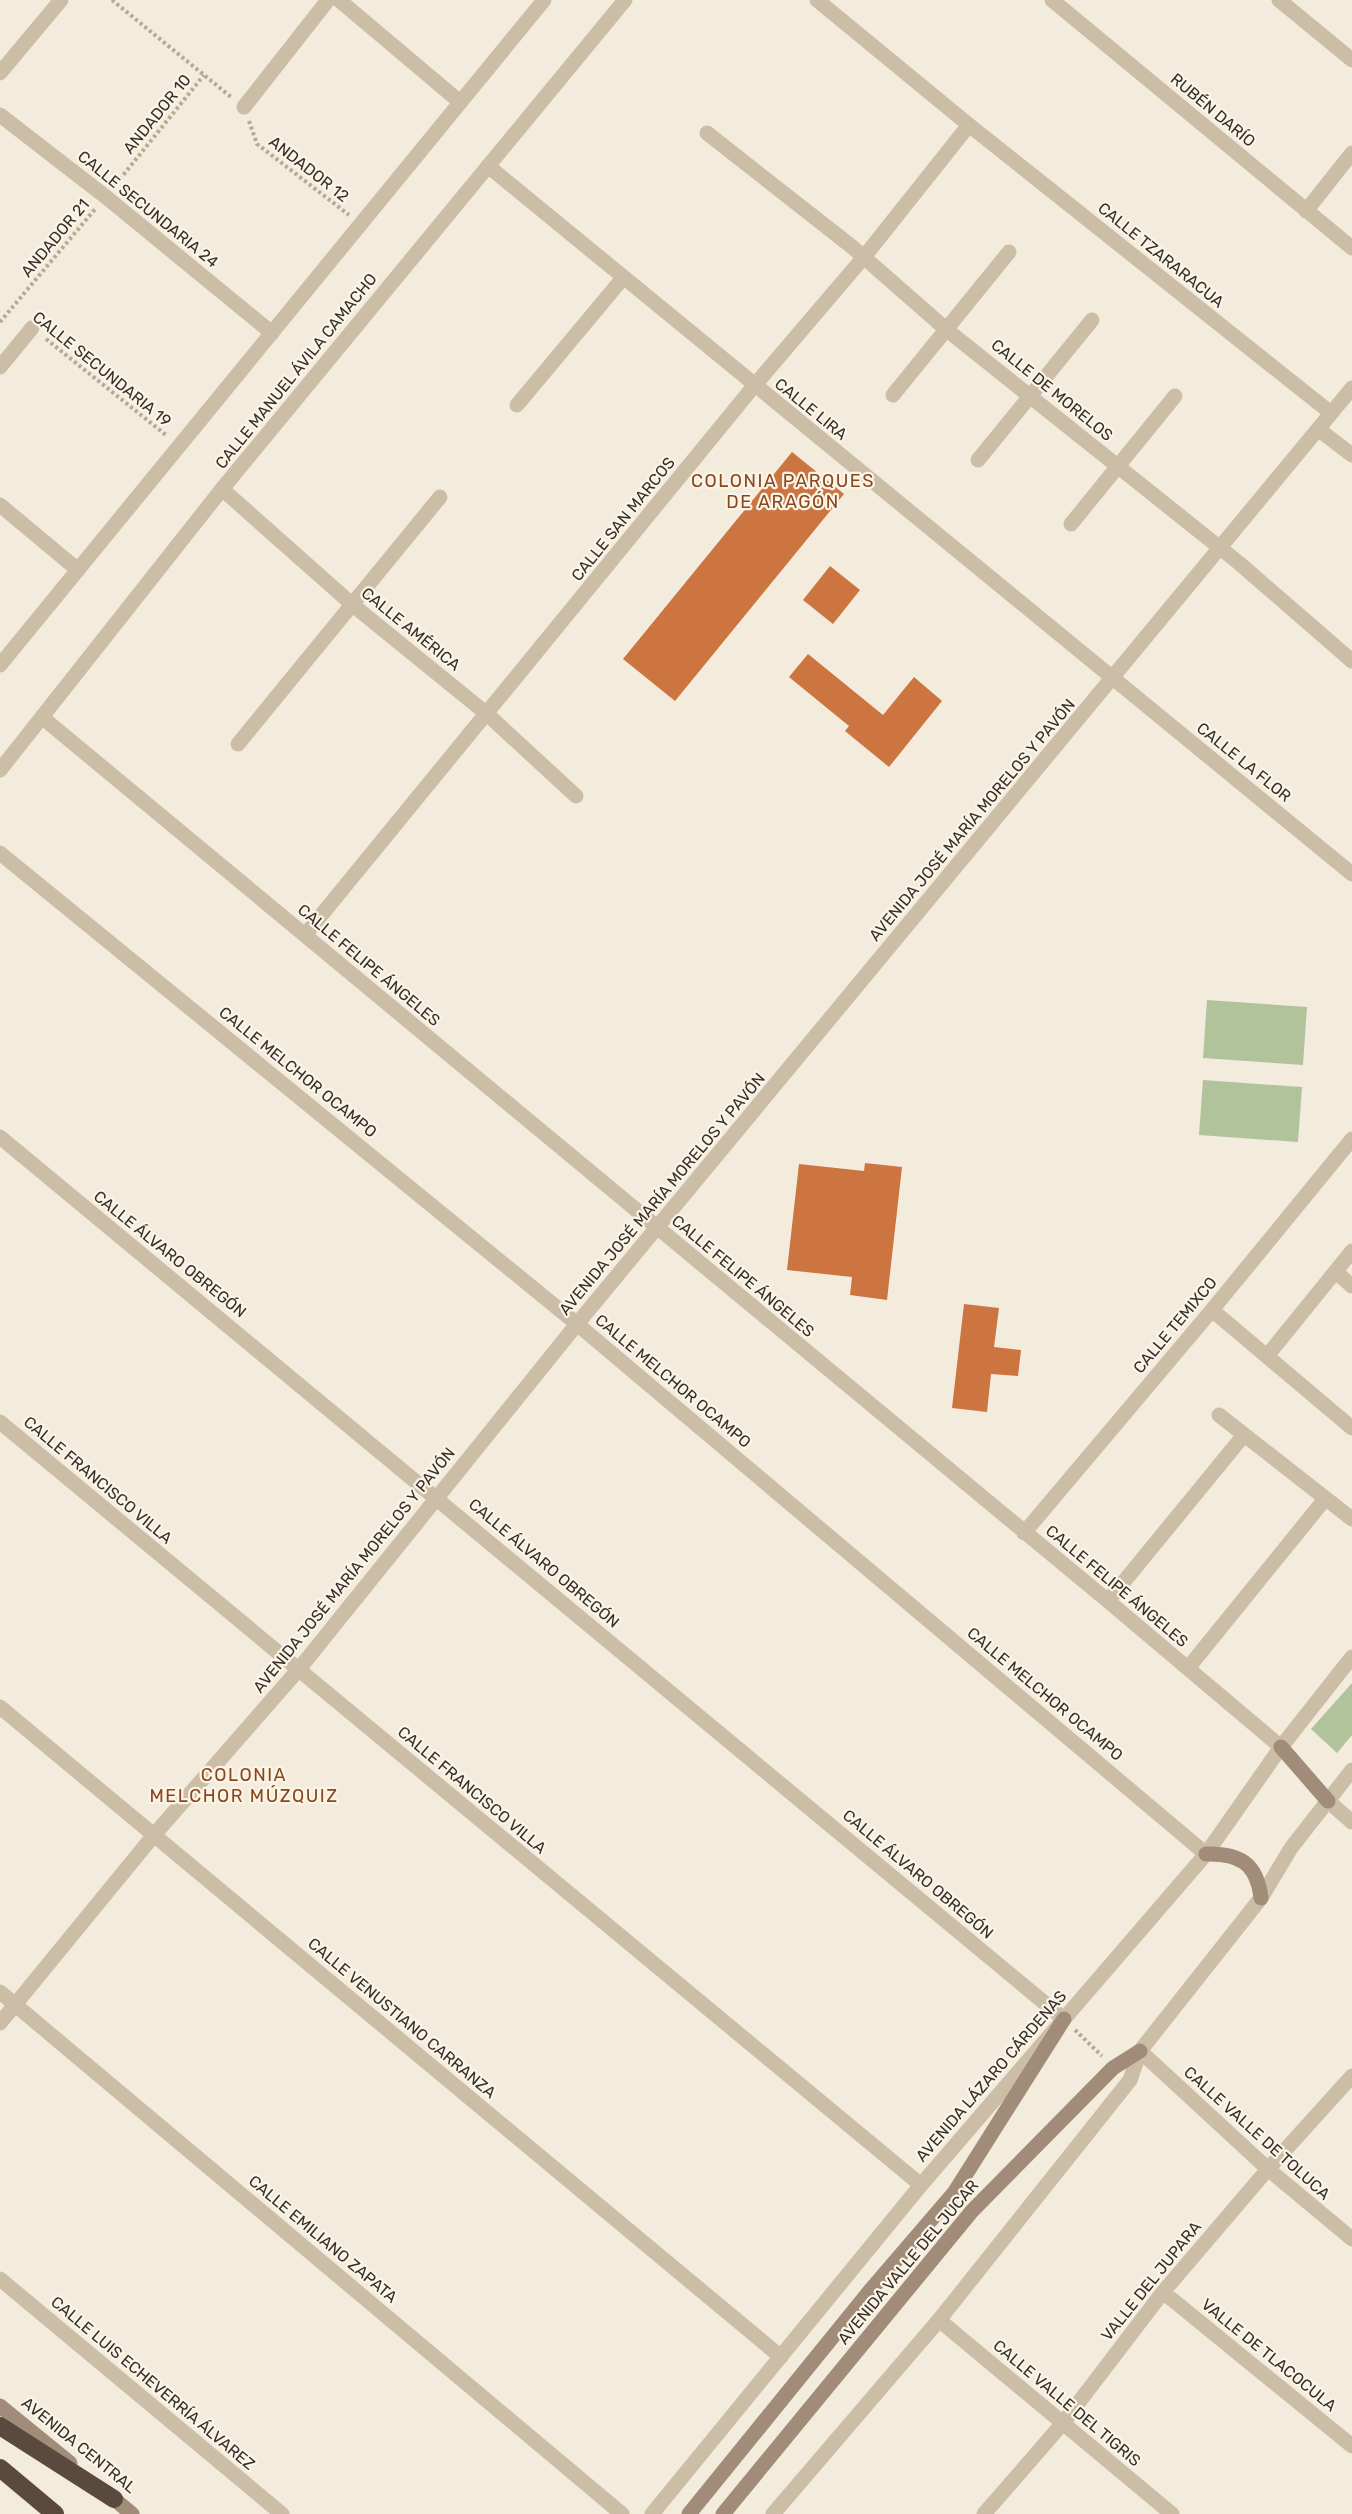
<svg xmlns="http://www.w3.org/2000/svg" width="1352" height="2514" viewBox="0 0 1352 2514" font-family="Rubik,sans-serif">
<style>
.green{fill:#b0c39b}
.building{fill:#cc7541}
.lines{fill:none;stroke-linecap:round;stroke-linejoin:round}
.path{stroke:#b8a791;stroke-width:4;stroke-dasharray:3 3;stroke-linecap:butt}
.minor{stroke:#ccbda7;stroke-width:15}
.tertiary{stroke:#ccbda7;stroke-width:15}
.secondary{stroke:#a08c78;stroke-width:15}
.motorway{stroke:#5a4a3e;stroke-width:18}
.labels{text-anchor:middle;dominant-baseline:central;stroke-width:4.5;stroke-linejoin:round;paint-order:stroke}
.street-label{font-size:16px;fill:#382f28;stroke:#fbf5e8}
.neighbourhood-label{font-size:18px;letter-spacing:1.5px;fill:#8b461d;stroke:#fbf5e8}
</style>
<rect width="100%" height="100%" fill="#f3ebdc"/>
<path class="green" d="M1207,1000L1307,1007L1303,1065L1203,1058Z
M1203,1080L1302,1087L1298,1142L1199,1135Z
M1352,1683V1735L1337,1753L1311,1729Z"/>
<path class="building" d="M792,452L844,494L675,701L623,659Z
M830,566L860,590L833,624L803,600Z
M808,654L883,715L914,677L942,701L889,767L845,731L849,726L789,677Z
M865,1163L902,1167L887,1300L850,1295L852,1277L787,1270L799,1164L864,1171Z
M964,1304L999,1308L994,1347L1021,1350L1018,1376L991,1374L987,1412L952,1408Z"/>
<g class="lines">
<path class="path" d="M112,0L231,97
M249,121L257,144L349,215
M116,184L204,75
M0,322L96,208
M46,339L166,435
M1075,2030L1102,2056"/>
<path class="minor" d="M339,0L460,102
M817,0L969,125L1331,413
M1052,0L1352,248
M1279,0L1352,60
M0,73L61,0
M244,107L328,0
M0,115L106,197L272,333
M707,133L851,246L947,330L1239,563L1352,661
M488,166L1352,874
M1306,211L1352,153
M0,367L32,328
M893,395L1009,252
M517,405L623,278
M1318,429L1352,455
M978,460L1092,320
M222,489L354,606L487,714L576,796
M0,505L78,570
M1071,524L1175,396
M43,718L1108,1601L1281,1747
M238,744L440,497
M0,853L577,1324L1206,1854
M305,935L754,386L864,257L969,125
M0,1137L1064,2019
M1336,1272L1352,1286
M1212,1310L1352,1428
M1267,1356L1352,1251
M1219,1415L1352,1519
M0,1422L921,2185
M1024,1533L1212,1310L1352,1139
M1108,1601L1244,1435
M1188,1668L1325,1499
M0,1707L781,2357
M1328,1801L1352,1822
M0,1992L622,2514
M1140,2051L1268,2169L1352,2239
M0,2279L282,2514
M1163,2292L1352,2446
M939,2320L1172,2514
M984,2514L1063,2423L1163,2292L1268,2169L1352,2076"/>
<path class="tertiary" d="M0,665L544,0
M0,770L222,489L625,0
M0,2023L154,1835L299,1669L577,1324L1352,388
M652,2514L921,2185L1206,1854L1281,1747L1352,1657
M773,2514L939,2320L1130,2080L1140,2051L1261,1898L1291,1848L1352,1770"/>
<path class="secondary" d="M1281,1747L1328,1801
M1206,1854C1239,1853 1257,1863 1261,1898
M0,2406L70,2463
M107,2493L132,2514
M689,2514L869,2292L954,2193L1064,2019
M723,2514L972,2211L1113,2068L1140,2051"/>
<path class="motorway" d="M0,2426L114,2499
M0,2468L55,2514"/>
</g>
<g class="labels">
<g class="street-label">
<text transform="translate(1213 110) rotate(40)">RUBÉN DARÍO</text>
<text transform="translate(157 114) rotate(-51)">ANDADOR 10</text>
<text transform="translate(309 169) rotate(38)">ANDADOR 12</text>
<text transform="translate(148 209) rotate(39)">CALLE SECUNDARIA 24</text>
<text transform="translate(55 238) rotate(-50)">ANDADOR 21</text>
<text transform="translate(1161 255) rotate(39)">CALLE TZARARACUA</text>
<text transform="translate(102 369) rotate(39)">CALLE SECUNDARIA 19</text>
<text transform="translate(296 371) rotate(-51)">CALLE MANUEL ÁVILA CAMACHO</text>
<text transform="translate(1052 390) rotate(39)">CALLE DE MORELOS</text>
<text transform="translate(811 409) rotate(39)">CALLE LIRA</text>
<text transform="translate(623 519) rotate(-51)">CALLE SAN MARCOS</text>
<text transform="translate(411 629) rotate(39)">CALLE AMÉRICA</text>
<text transform="translate(1244 762) rotate(39)">CALLE LA FLOR</text>
<text transform="translate(972 820) rotate(-50)">AVENIDA JOSÉ MARÍA MORELOS Y PAVÓN</text>
<text transform="translate(369 965) rotate(40)">CALLE FELIPE ÁNGELES</text>
<text transform="translate(298 1072) rotate(39)">CALLE MELCHOR OCAMPO</text>
<text transform="translate(662 1194) rotate(-50)">AVENIDA JOSÉ MARÍA MORELOS Y PAVÓN</text>
<text transform="translate(170 1254) rotate(39)">CALLE ÁLVARO OBREGÓN</text>
<text transform="translate(743 1276) rotate(40)">CALLE FELIPE ÁNGELES</text>
<text transform="translate(1175 1325) rotate(-50)">CALLE TEMIXCO</text>
<text transform="translate(673 1381) rotate(40)">CALLE MELCHOR OCAMPO</text>
<text transform="translate(98 1480) rotate(40)">CALLE FRANCISCO VILLA</text>
<text transform="translate(544 1563) rotate(40)">CALLE ÁLVARO OBREGÓN</text>
<text transform="translate(354 1570) rotate(-51)">AVENIDA JOSÉ MARÍA MORELOS Y PAVÓN</text>
<text transform="translate(1117 1586) rotate(40)">CALLE FELIPE ÁNGELES</text>
<text transform="translate(1045 1694) rotate(40)">CALLE MELCHOR OCAMPO</text>
<text transform="translate(472 1790) rotate(40)">CALLE FRANCISCO VILLA</text>
<text transform="translate(918 1874) rotate(40)">CALLE ÁLVARO OBREGÓN</text>
<text transform="translate(402 2018) rotate(40)">CALLE VENUSTIANO CARRANZA</text>
<text transform="translate(991 2076) rotate(-49)">AVENIDA LÁZARO CÁRDENAS</text>
<text transform="translate(1257 2133) rotate(42)">CALLE VALLE DE TOLUCA</text>
<text transform="translate(323 2239) rotate(40)">CALLE EMILIANO ZAPATA</text>
<text transform="translate(908 2262) rotate(-50)">AVENIDA VALLE DEL JUCAR</text>
<text transform="translate(1151 2281) rotate(-51)">VALLE DEL JUPARA</text>
<text transform="translate(1269 2355) rotate(39)">VALLE DE TLACOCULA</text>
<text transform="translate(153 2383) rotate(40)">CALLE LUIS ECHEVERRÍA ÁLVAREZ</text>
<text transform="translate(1067 2403) rotate(40)">CALLE VALLE DEL TIGRIS</text>
<text transform="translate(79 2445) rotate(39)">AVENIDA CENTRAL</text>
</g>
<g class="neighbourhood-label">
<text x="783" y="481">COLONIA PARQUES<tspan x="783" dy="21">DE ARAGÓN</tspan></text>
<text x="244" y="1775">COLONIA<tspan x="244" dy="21">MELCHOR MÚZQUIZ</tspan></text>
</g>
</g>
</svg>
